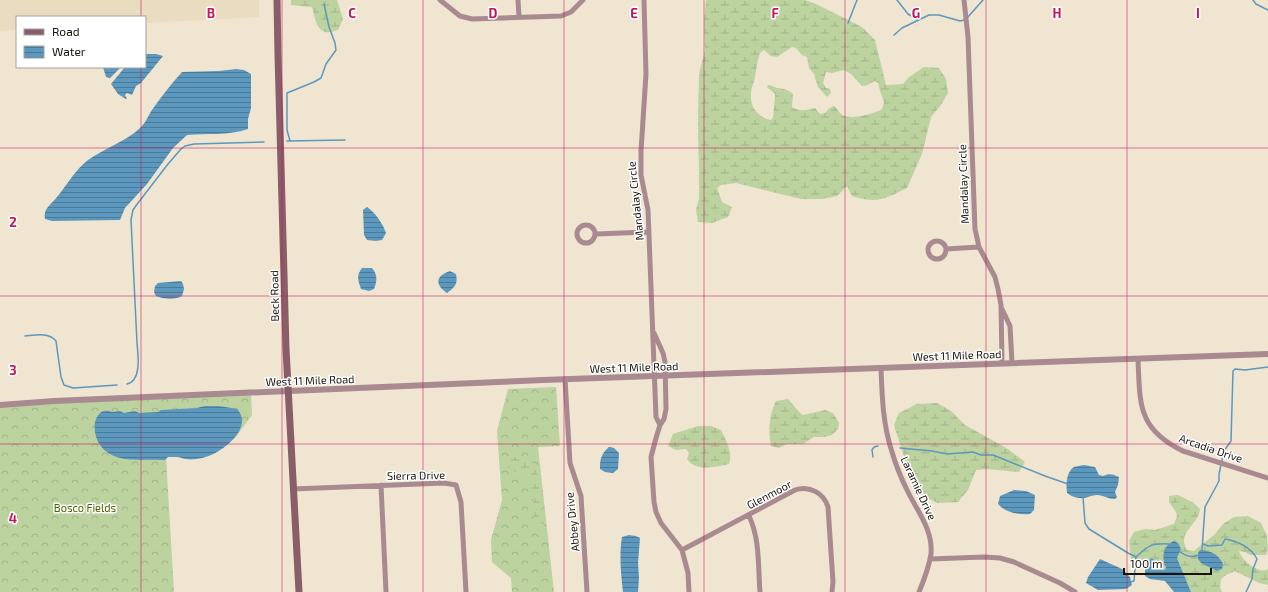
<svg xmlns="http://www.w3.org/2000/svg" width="1268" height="592" viewBox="0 0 1268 592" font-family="'Exo 2',sans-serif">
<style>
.built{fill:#eadcc0}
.forest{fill:url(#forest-crowns)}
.wetland{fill:url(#wetland-marsh);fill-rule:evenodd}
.water{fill:url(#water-rules)}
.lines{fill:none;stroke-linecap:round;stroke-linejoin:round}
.stream{stroke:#5c98be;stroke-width:1.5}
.minor{stroke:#a98a91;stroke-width:5}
.tertiary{stroke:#a98a91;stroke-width:6}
.secondary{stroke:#895e69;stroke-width:7}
.grid{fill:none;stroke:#c2185b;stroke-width:1;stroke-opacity:0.55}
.labels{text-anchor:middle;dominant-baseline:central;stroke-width:3;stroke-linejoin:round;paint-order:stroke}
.street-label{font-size:11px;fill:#18140d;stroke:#fff}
.park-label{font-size:11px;fill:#456002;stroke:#fff}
.grid-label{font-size:13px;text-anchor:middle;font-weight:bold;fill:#c2185b;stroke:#fff;stroke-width:3;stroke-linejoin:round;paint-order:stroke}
</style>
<defs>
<pattern id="forest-crowns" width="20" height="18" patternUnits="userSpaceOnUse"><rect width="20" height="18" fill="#bcd29f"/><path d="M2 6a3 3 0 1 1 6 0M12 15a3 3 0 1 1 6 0" fill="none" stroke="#a1b388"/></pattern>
<pattern id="wetland-marsh" width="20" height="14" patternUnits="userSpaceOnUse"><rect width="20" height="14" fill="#bcd29f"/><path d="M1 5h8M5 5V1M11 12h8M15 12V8" fill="none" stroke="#a1b388"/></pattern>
<pattern id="water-rules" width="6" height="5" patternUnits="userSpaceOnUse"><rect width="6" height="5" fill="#5c98be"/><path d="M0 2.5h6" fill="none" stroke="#4b7b99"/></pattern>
</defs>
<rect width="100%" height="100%" fill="#efe5d0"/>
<path class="built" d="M0,0H259V17L145,23V17H17V30L0,31Z"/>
<path class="forest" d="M556,387L560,446L538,447L554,592H512L511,578L492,562L491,540L502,500L497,431L508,389Z
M251,394L252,415L236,437L225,446L166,457L174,592H0V406Z"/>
<path class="wetland" d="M291,0H337L343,19L338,30C334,31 328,33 325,32C316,29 314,14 312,7L291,5Z
M706,0H805L816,4L862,27L875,40L886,85L903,84L909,77L924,67L939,68L946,79L948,93L941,105L931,117L922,154L907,188C884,199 878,204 852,196L847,186L837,196L822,199H801L736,183L721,185L717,188L722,202L732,207L728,217L712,223L698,222L696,210L699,198V175L698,122L699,74L705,50L704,22ZM792,47L796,48L802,55L807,57L809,68L814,74L818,87L827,97L831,93L830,89L826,88L823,83L826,72L832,73L844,70L851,74L862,86L867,85L875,81L878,83L880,91L884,102L882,109C875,114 850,120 842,115C839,113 837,108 834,106C827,107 828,114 820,114L815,108C807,110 800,112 792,107L793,94C787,89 784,89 777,88C773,87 772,85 768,85L767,87L775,94V96L773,118L771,120C758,118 749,106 751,93C751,89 753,85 754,81C756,72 757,62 760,53L764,50L771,56L777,57Z
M788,399L800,413L803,415L825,410L833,413L839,423L838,429L832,435L824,437H814L803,444H787L779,448L771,446C768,431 769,415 776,401Z
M937,403L951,411L965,425L1008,449L1025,462L1019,472L988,469L976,470L968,490L958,502L938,503L929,499L918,486L907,466L894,425L899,413L917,404Z
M698,426H711L721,430C726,441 733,452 729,464C716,467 695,472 687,459L689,453L686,449L676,450L668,446L673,434Z
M513,457H520L531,460C540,475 541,491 543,509C543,516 545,524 543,531L542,532L538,530L535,520L531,480C525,474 516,473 508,468L507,461Z
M1178,495L1194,503L1200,509C1199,525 1176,532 1187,550L1194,551L1215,534L1223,524L1234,517L1248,516L1261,523L1267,536L1268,548L1266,555H1250L1245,552L1239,551C1241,559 1253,569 1261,570C1263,571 1267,570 1268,569V585L1259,583L1235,571L1226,575L1221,579L1220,588L1222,592H1191L1177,558L1179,555L1165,570L1161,569L1155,560L1151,558L1145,565L1131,560L1129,541L1134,532L1145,529L1155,530L1174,524L1177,516L1176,512L1169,502V496Z"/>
<path class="water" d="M145,54H156L163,56L141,83L136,86L132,95L127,93L125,95L127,99H126L118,94L111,84L125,67H145Z
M103,67H121L110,78L106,77Z
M236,69L244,70L251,74V108L248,119V129C228,136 207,133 187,135L173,148L147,184L125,208L120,220L52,221L45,219C43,208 51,205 57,197C67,185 75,170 88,160C105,148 125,142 140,128C145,124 148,116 152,110C161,97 171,84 182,72L219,71Z
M367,207C375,212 383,224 386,233L382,240L376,241L367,240L364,235L363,210Z
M362,268H372C378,275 377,281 374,289L369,291L361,289C358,280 356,276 362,268Z
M450,271L456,274C458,284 455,287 447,293C435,285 435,276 450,271Z
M181,281L183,284L184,289L182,296C175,300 163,299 156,296L154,292L155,286L158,283Z
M205,406H219L237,409C255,428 220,455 202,458C197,459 191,460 186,459C183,459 180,457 177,457C174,457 171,457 168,457L165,460H161C146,459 129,462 114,456C86,445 91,403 112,412L120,411L124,413L135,411L139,413L158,412L161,410L197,408Z
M609,447L614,448L619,453L618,469L613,473L605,472L600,469C600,459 601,454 609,447Z
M1084,465L1095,467L1099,475L1103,476C1109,473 1113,474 1119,477L1118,485L1115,492L1117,497L1115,499C1108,499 1103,495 1097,495C1093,495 1091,496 1088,497C1081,500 1072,497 1067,493C1066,485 1066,472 1074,467C1076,466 1081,466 1084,465Z
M1014,490L1026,491L1035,495L1034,510L1030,514C1019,515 1006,513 998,504L1000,496Z
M629,535L636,536L640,538L638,563L639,578L638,592H623C621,574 619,555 622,537Z
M1174,541L1178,543L1181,549L1177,558L1191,592H1174L1165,581L1150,579L1145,576V565L1151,558L1155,560L1161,569L1165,570L1166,567C1161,558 1163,545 1174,541Z
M1200,550C1212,551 1218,554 1223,564L1222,569L1217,571L1201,563L1198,559V553Z
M1100,559L1122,569L1130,577L1132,585L1126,589L1098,590L1086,583L1088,577Z"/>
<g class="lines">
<path class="stream" d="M897,0L908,14L918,20
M1253,0L1256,4L1268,10
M967,18L983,0
M848,23L857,0
M894,35L902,28L929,15H939L960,21L964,20
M287,141L345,140
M290,141L287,130V93L314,82L321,78L326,64L336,50L335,43L329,27L324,4
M25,336C36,335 49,332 56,341L61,377L64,385L73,388L117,385
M127,384C142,381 138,354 137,343L131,220L133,210L138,203L168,164L181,149L185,146L194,144L264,142
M900,448L932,451L947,454L973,452L981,455H993L1045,476L1068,484
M873,457L872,450L874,447L878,446
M1083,497L1085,523L1089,529L1128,553L1136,557
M1203,544L1208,546L1222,545L1225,539C1237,541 1251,547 1257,559L1253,569L1252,579L1246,592
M1202,550L1205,507L1219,481V474L1224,451L1231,441L1233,371L1235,369L1245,370L1268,367
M1179,551C1185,556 1192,558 1199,555
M1130,582L1134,581L1136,557C1149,545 1151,543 1169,544"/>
<path class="minor" d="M440,0L460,16L472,19L561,16L571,12L583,0
M518,0L519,17
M644,0L646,74L641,151V175L648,210L656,417L660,425
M964,0L968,37L975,229L979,247L995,277L998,289L1001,305L1002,363
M577 234a9 9 0 1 1 18 0a9 9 0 1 1-18 0Z
M596,234L649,232
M928 250a9 9 0 1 1 18 0a9 9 0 1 1-18 0Z
M946,249L979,247
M1002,309L1010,326L1012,363
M654,333L663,353L665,362L666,409L664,419L660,425L656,438L651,457L654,502L656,512L661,523L682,550L688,573L689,592
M1138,359C1140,403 1137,429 1183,451L1268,478
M881,368C882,397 883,425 892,452C896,466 902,480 908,492C918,512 933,530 931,554C929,567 924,580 919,592
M565,379L570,463L581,496L587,592
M381,485L386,592
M293,489L444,483L456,485L461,502L466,592
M749,516C760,539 758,566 760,592
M682,550L795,490C809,485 824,493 828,507L833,582L832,592
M930,559L984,557L1000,558L1014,562L1060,583L1075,592"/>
<path class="tertiary" d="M0,405L54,401L543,380L1268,354"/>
<path class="secondary" d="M277,0L278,55L286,349L299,592"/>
</g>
<path class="grid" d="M141,0V17M282,0V592M423,0V592M564,0V592M704,0V592M845,0V592M986,0V592M1127,0V592M141,67V592M0,148H1268M0,296H1268M0,444H1268"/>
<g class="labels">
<g class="street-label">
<text transform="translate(963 184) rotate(-92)">Mandalay Circle</text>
<text transform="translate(635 201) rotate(-96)">Mandalay Circle</text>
<text transform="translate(274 296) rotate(-91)">Beck Road</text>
<text transform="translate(957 355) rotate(-2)">West 11 Mile Road</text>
<text transform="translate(634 367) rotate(-2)">West 11 Mile Road</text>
<text transform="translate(310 380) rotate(-2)">West 11 Mile Road</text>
<text transform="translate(1211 448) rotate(19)">Arcadia Drive</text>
<text transform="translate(416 475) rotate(-1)">Sierra Drive</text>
<text transform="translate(919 488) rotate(65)">Laramie Drive</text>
<text transform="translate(769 494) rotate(-28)">Glenmoor</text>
<text transform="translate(572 522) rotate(-96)">Abbey Drive</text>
</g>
<g class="park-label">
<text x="85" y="507">Bosco Fields</text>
</g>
</g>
<g class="grid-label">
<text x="211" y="18">B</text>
<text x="352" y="18">C</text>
<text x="493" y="18">D</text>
<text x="634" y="18">E</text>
<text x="775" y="18">F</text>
<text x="916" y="18">G</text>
<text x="1057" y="18">H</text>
<text x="1198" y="18">I</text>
<text x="13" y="227">2</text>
<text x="13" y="375">3</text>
<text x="13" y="523">4</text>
</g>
<rect x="16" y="16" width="130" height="52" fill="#ffffff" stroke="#a3a19e"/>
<rect x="24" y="29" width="20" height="6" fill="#895e69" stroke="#a3a19e"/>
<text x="52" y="36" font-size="12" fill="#18140d">Road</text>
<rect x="24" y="46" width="20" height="12" fill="url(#water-rules)" stroke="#a3a19e"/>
<text x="52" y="56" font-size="12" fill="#18140d">Water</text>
<path d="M1124 568v6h87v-6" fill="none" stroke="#18140d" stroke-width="2"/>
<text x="1130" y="568" font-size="12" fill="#18140d" stroke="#ffffff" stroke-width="3" paint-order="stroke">100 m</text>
</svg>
